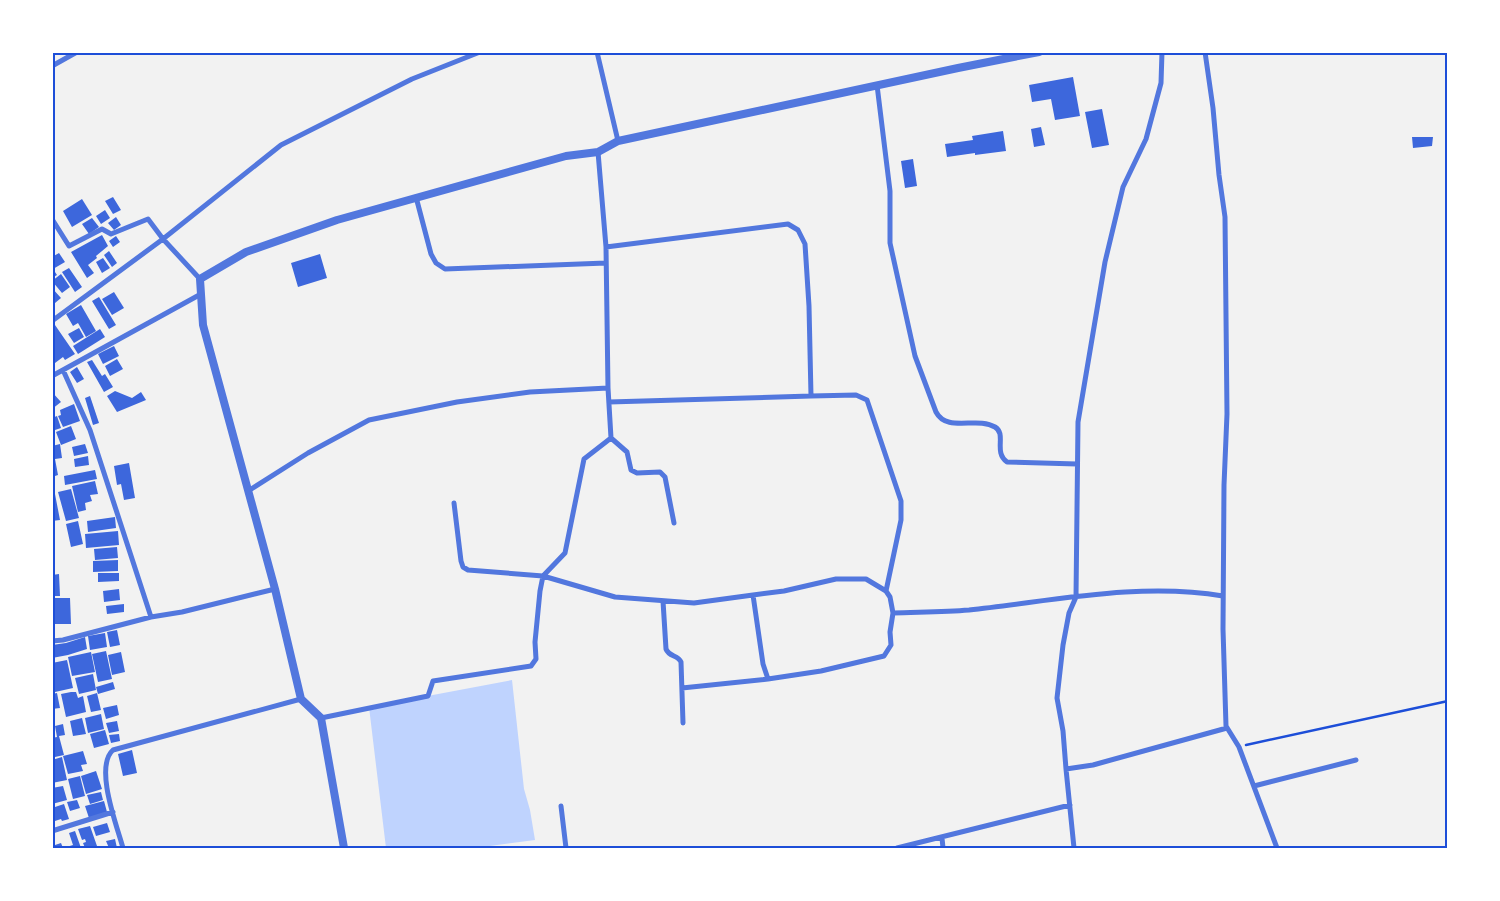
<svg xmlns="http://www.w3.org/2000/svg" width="1500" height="901" viewBox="0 0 1500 901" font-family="Overpass,sans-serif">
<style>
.water{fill:#bfd3fe}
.building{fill:#3d67dc}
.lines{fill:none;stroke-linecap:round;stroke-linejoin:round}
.path{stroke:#1d4ed8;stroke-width:2.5}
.minor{stroke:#5277de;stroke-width:5}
.tertiary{stroke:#5277de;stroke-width:8}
.neatline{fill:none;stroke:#1d4ed8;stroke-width:2}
</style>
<rect width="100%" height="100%" fill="#f2f2f2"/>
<path class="water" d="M512,680L524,789L530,810L535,840L475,848H386L369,707Z"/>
<path class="building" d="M1073,77L1080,116L1055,120L1051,99L1032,102L1029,85Z
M1102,109L1109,145L1092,148L1085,112Z
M1041,127L1045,145L1034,147L1031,129Z
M1003,131L1006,151L975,155V153L947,157L945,144L973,140L972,136Z
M1412,137H1433L1432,146L1413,148Z
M913,159L917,186L905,188L901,161Z
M113,197L121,210L113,214L105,201Z
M82,199L92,215L72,227L63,211Z
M105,210L110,218L101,224L96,216Z
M116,217L121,225L114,230L108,223Z
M92,218L99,227L89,234L82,224Z
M102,235L108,246L96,256L97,258L88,265L94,273L87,278L71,252Z
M116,236L120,242L113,247L109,241Z
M109,251L117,263L112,267L104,255Z
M59,253L65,262L53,269L57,275L52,278V257Z
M320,254L327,278L298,287L291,263Z
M103,258L110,268L102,273L96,262Z
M69,268L82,287L75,292L62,272Z
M61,274L70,287L62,293L52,281Z
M52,288L61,298L55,303L52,299Z
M114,292L124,308L112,315L102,299Z
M99,297L116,325L109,329L92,301Z
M81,305L96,331L86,337L78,323L73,326L66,314Z
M55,325L75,354L65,360L63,357L55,363L52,360V327Z
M79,328L84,337L74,343L68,334Z
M100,329L105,337L78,354L73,346Z
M114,346L119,356L103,364L98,354Z
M117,359L123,369L110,376L105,366Z
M92,360L102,376L105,374L113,387L104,392L87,362Z
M77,367L84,379L77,383L70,372Z
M115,391L132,398L141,392L146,400L117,412L107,396Z
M52,392L61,402L52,409Z
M90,396L99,423L93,425L85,398Z
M74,404L80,421L63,427L58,416L61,415L60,410Z
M57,416L61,428L52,431V418Z
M71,426L76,439L61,445L56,432Z
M60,444L62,458L55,459L58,475L52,477V446Z
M85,444L88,453L74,456L72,447Z
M88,456L89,465L75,467L74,459Z
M129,463L135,498L124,500L121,484L117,485L114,466Z
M95,470L97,479L65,485L64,476Z
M95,481L98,494L90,495L92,501L85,503L86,510L78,512L72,486Z
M71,489L79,518L66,521L58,492Z
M55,494L60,520L52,521V495Z
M115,517L116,528L88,532L87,521Z
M78,521L83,544L71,547L66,524Z
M118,531L119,545L86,548L85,534Z
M117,547L118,558L95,560L94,549Z
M118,560V571L93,572V561Z
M98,573H119V581L98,582Z
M59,574L60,596H52V575Z
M119,589L120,600L104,602L103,591Z
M52,598H70L71,624H52Z
M124,604V612L107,614L106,606Z
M117,630L120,645L110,647L107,632Z
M105,633L107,647L90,650L88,636Z
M85,637L87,649L68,655L52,658V645L66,643Z
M106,651L112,679L98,682L92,654Z
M91,652L95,672L72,676L68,657Z
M121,652L125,672L112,675L108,655Z
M67,660L73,688L55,692L52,683V663Z
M93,674L96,690L79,694L75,678Z
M113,682L115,689L98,694L96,687Z
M71,692H76L78,698L83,696L86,712L66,717L61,694Z
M57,693L60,708L52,709V694Z
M97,693L101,710L91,712L87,696Z
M117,705L119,715L106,719L103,708Z
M101,714L104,729L88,733L85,718Z
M82,718L86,734L73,736L70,721Z
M117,721L119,731L109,733L106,723Z
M63,724L65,735L59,736L64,755L55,757L52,738L57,737L55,726Z
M105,730L109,744L94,748L90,734Z
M119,734L120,741L111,743L109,735Z
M132,750L137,773L123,776L118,754Z
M83,751L87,764L81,765L83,771L68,774L63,756Z
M62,757L67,780L52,783V760Z
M96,771L102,789L86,794L81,776Z
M80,776L85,796L73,799L68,779Z
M63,786L67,800L52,804V788Z
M101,792L103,800L90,804L87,795Z
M77,800L80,808L70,811L67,802Z
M104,801L107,812L89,818L85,806Z
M64,804L69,819L62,821L61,819L52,822V808Z
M107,823L110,832L96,836L93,827Z
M90,826L97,846L85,848L83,843L86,842L85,839L82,840L78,829Z
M75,831L81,848H52V846L61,843L63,848L73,845L69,833Z
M115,839L117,848H109L106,841Z"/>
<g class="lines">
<path class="path" d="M1246,745L1448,701"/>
<path class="minor" d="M597,52L618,141
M1205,52L1213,108L1219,175L1225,217L1227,414L1224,485L1223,629L1226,726L1239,747L1277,848
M52,66L77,52
M877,85L890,191V243L915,356L936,412C947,433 977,416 995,427C1007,434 993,452 1007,462L1077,464
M416,197L431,254L436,263L445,269L606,263
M52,219L69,246L102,229L111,234L148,219L163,239L52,321
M606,247L788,224L798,230L805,244L809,306L811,396L609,402
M200,279L163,239L281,145L412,79L480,52
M63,370L90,430L151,617
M52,376L201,294
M811,396L856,395L867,400L901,501V520L886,591
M611,438L627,452L631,470L637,473L660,472L665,477L674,523
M248,491L308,453L369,420L457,402L530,392L608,388
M454,503L461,561L463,567L468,570L543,576L615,597L694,603L753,595L763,664L768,679L821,671L884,656L891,645L890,632L893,613C918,612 944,612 969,610C1053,601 1139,582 1223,596
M753,595L784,591L836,579H866L886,591L890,597L893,613
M663,601L666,649C669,657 678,655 681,662L683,723
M52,641L63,640L151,617L182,612L275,589
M682,688L768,679
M321,718L428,696L433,681L531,666L536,659L535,642L540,591L543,576L565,553L584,459L611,438L608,388L606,247L598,152
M1066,769L1093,765L1227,728
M1254,786L1356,760
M561,806L566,848
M52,831L113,812
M942,838L943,848
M123,848C117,826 94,767 113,750L301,699
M897,848L1070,805
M1074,848L1066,769L1063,731L1057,698L1063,645L1069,613L1076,597L1078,422L1105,262L1123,187L1146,139L1161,83L1162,52"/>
<path class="tertiary" d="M344,848L321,718L301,699L275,589L203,325L200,279L246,252L337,220L566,156L598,152L618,141L958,68L1039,52"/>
</g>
<rect width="1500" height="901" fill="none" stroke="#ffffff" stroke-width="108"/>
<rect x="54" y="54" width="1392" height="793" class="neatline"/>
</svg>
